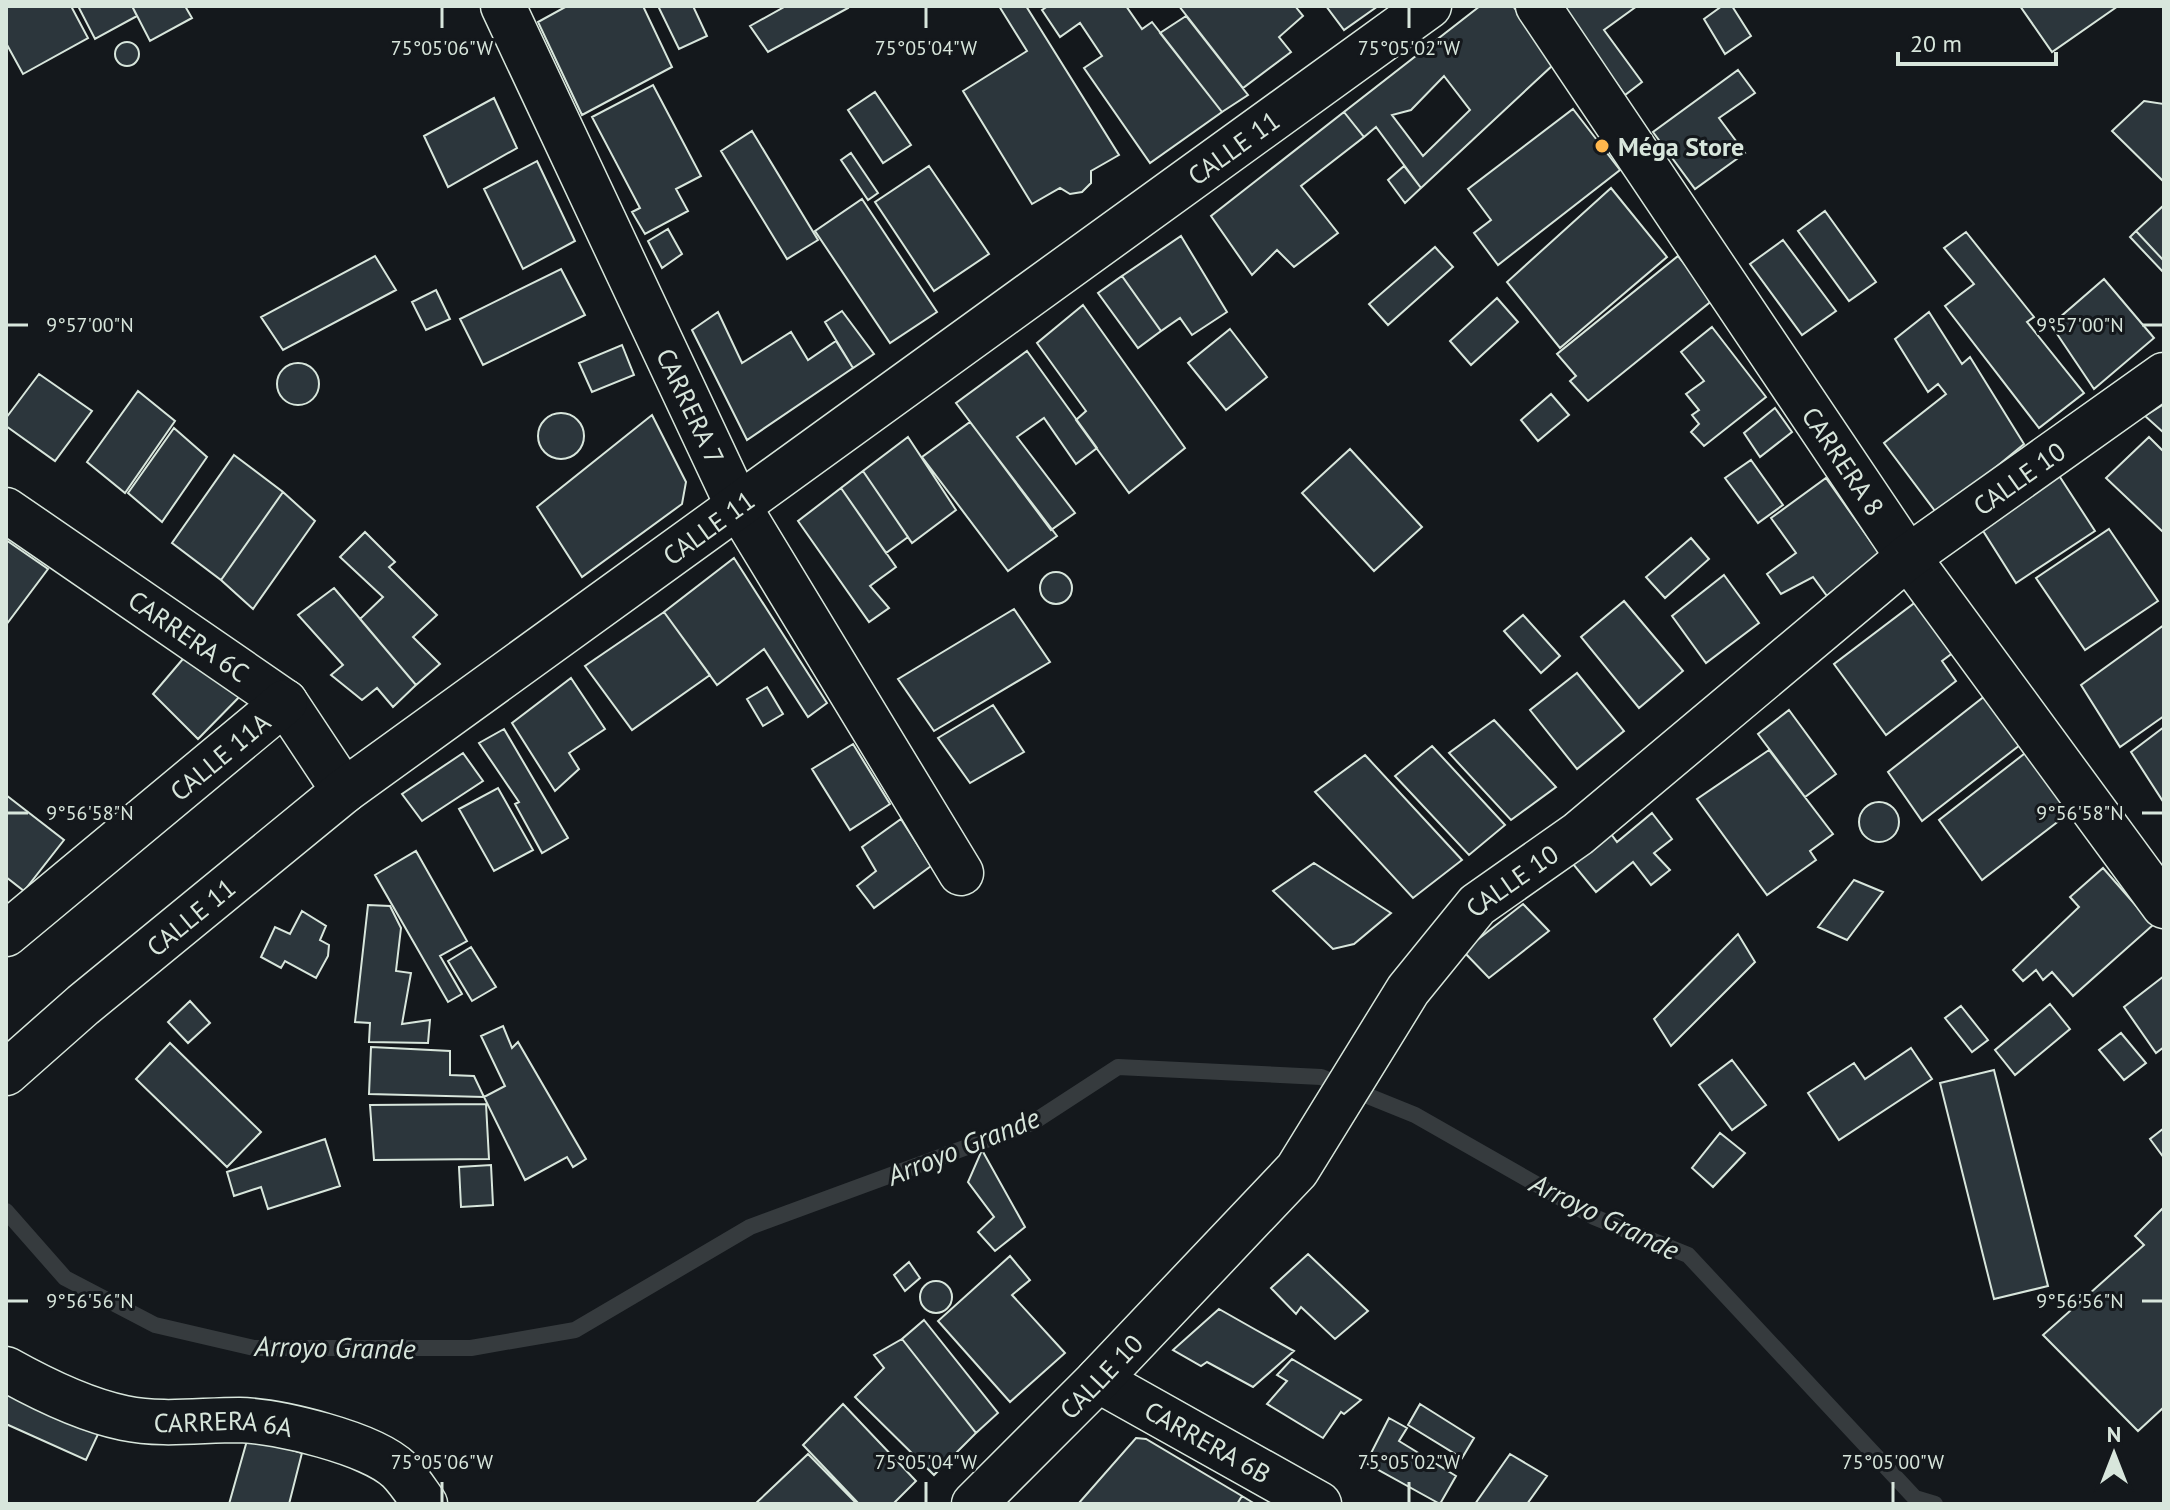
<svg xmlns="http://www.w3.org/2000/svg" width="2170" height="1510" viewBox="0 0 2170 1510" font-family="'PT Sans',sans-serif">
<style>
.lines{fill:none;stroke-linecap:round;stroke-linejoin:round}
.stream{stroke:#363b3e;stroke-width:16}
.building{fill:#2c363c;stroke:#d8e6dc;stroke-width:2;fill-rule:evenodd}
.street-casing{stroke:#d8e6dc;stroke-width:47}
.secondary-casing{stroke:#d8e6dc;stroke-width:47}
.street{stroke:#14181c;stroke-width:44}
.secondary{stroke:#14181c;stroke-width:44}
.ticks{fill:none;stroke:#d8e6dc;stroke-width:3}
.poi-dot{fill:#ffb74d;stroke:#14181c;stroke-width:3}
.labels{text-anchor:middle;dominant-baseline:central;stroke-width:6;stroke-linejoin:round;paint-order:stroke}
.poi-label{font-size:26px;font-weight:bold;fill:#d8e6dc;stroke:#14181c;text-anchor:start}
.street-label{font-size:26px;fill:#d8e6dc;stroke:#14181c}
.water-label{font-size:28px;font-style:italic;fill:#d8e6dc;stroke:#14181c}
.ticks-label{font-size:20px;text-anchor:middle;fill:#d8e6dc;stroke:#14181c;stroke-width:6;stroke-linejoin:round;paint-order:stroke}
</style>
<rect width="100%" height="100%" fill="#14181c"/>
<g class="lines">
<path class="stream" d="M6,1211L65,1278L155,1325L254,1348H471L575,1330L750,1227L1032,1123L1118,1067L1321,1077L1415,1115L1594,1217L1688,1255L1915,1498L1935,1504"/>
</g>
<path class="building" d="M6,6H71L88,38L23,74L6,43Z
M78,6H132L137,16L95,39Z
M132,6H185L192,18L150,41Z
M567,6H643L672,67L582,115L538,22Z
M658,6H693L707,36L679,49Z
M786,6H847L848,8L768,52L750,26Z
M999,6H1026L1119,155L1091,171V183L1082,192L1070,194L1060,188L1032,204L963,91L1027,51Z
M1048,6H1126L1142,29L1152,22L1222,112L1150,163L1084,68L1102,56L1080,23L1060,37L1042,10Z
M1179,6H1295L1303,16L1279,37L1291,52L1243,88Z
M1326,6H1378L1344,30Z
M1480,6H1513L1554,64L1421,188L1376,127L1364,137L1344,112ZM1444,76L1470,110L1423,156L1392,115L1411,110Z
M1560,6H1637L1604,30L1642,82L1625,95Z
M1722,6H1732L1751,36L1725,54L1704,19Z
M2020,6H2118L2052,52Z
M1186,16L1248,95L1222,112L1160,33Z
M115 54a12 12 0 1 1 24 0a12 12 0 1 1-24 0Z
M1738,70L1755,93L1719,118L1745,153L1695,189L1653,132Z
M653,85L701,176L676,189L688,211L645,234L632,212L640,208L592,117Z
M875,92L911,145L883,163L848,110Z
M494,98L517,148L448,187L424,136Z
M2144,101L2164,104V182L2112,131Z
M1573,109L1620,170L1498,265L1474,233L1491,220L1468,189Z
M1344,112L1364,137L1301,186L1338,233L1294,267L1277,250L1252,275L1211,216Z
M752,131L818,240L787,259L721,151Z
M851,153L878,193L868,200L841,160Z
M537,161L575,241L523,269L484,189Z
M929,166L989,254L934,291L875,202Z
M1404,166L1421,188L1405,203L1388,180Z
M1611,188L1667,257L1560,348L1507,282Z
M862,199L937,312L890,343L815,231Z
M2163,206L2164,208V261L2136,231Z
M1825,211L1876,282L1849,301L1798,231Z
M668,229L682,254L662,268L648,241Z
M2136,231L2164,261V273L2130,237Z
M1966,232L2034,317L2027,322L2084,393L2039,428L1945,306L1974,284L1944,248Z
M1181,236L1227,312L1192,335L1180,318L1161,331L1122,276Z
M1783,240L1836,311L1802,335L1750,264Z
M1435,247L1453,267L1388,325L1369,304Z
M375,256L396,290L283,350L261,317Z
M1678,256L1714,299L1588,401L1570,381L1576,376L1557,354Z
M561,269L585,315L483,365L460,319Z
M1122,276L1161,331L1138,348L1098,293Z
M2104,279L2154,338L2094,389L2051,325Z
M436,290L450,319L426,330L412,302Z
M1497,298L1518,322L1471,365L1450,341Z
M1083,305L1185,448L1129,493L1076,420L1086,411L1037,343Z
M842,311L874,354L853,368L825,322Z
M718,312L742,363L791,332L808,360L836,341L853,368L747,440L692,330Z
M1929,312L1962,364L1970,357L2024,444L1938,515L1884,443L1946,394L1938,384L1928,392L1895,339Z
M1712,327L1766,397L1704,446L1691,432L1699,424L1692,415L1699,410L1686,394L1704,381L1681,352Z
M1230,329L1267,377L1226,410L1188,363Z
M622,345L634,375L592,392L579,363Z
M1027,351L1097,448L1076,464L1044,418L1017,437L1075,513L1051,530L956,403Z
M277 384a21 21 0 1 1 42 0a21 21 0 1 1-42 0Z
M39,374L92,411L55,461L6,426V418Z
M138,391L175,421L125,493L87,462Z
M1551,394L1569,415L1538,441L1521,420Z
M2164,404V433L2145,416Z
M1775,408L1792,432L1760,457L1744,433Z
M538 436a23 23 0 1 1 46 0a23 23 0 1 1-46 0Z
M652,415L686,482L682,504L582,577L537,507Z
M970,422L1057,536L1008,571L922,457Z
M174,428L207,457L162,522L128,493Z
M908,437L956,510L912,543L863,471Z
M2149,437L2164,452V533L2106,478Z
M1350,449L1422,527L1374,571L1302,493Z
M234,455L283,492L221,580L172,543Z
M1751,460L1783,505L1758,523L1725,478Z
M863,471L908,537L886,553L841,488Z
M2058,474L2095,531L2016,583L1980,526Z
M1826,478L1879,553L1827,596L1813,577L1781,594L1767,574L1796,553L1771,518Z
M841,488L896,567L870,586L889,608L869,622L798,521Z
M283,492L315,521L253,609L221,580Z
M2109,529L2158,601L2085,650L2036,578Z
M365,532L395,562L389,567L437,615L413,637L440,664L416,685L360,619L383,597L340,557Z
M1691,538L1709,559L1665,598L1646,577Z
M6,540L48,569L6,625Z
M734,558L827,703L808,717L764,649L717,685L664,612Z
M1040 588a16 16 0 1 1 32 0a16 16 0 1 1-32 0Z
M1724,575L1759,623L1706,663L1672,616Z
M334,588L416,685L393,707L377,688L362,700L331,675L343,665L298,615Z
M1921,598L1958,649L1942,661L1956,681L1886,735L1834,664Z
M1624,601L1683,671L1639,708L1581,637Z
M1014,609L1050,662L934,731L898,679Z
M664,612L710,675L632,730L585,666Z
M1523,615L1560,656L1541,673L1504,631Z
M2164,625V716L2120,747L2081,685Z
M194,646L248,688L198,739L153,694Z
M1577,673L1624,731L1577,769L1530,710Z
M571,678L605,729L569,753L579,769L555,791L512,723Z
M767,687L783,714L763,726L747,699Z
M1995,688L2029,738L1922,821L1888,772Z
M993,705L1024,752L970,783L938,738Z
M1789,710L1836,774L1805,797L1758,734Z
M1494,720L1556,787L1511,820L1449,753Z
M2164,727V803L2131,752Z
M504,729L568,838L542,853L515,804L519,802L479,743Z
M853,744L890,804L850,830L812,769Z
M1432,746L1505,825L1469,855L1395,776Z
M2033,747L2077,807L1982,880L1939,820Z
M1769,750L1833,834L1810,851L1816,860L1767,895L1697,799Z
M463,753L483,781L422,821L402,794Z
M1365,755L1462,860L1413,898L1315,792Z
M498,788L533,850L494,871L459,809Z
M6,795L64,840L24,891L6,877Z
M1859 822a20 20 0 1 1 40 0a20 20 0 1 1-40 0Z
M1652,813L1672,839L1654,853L1670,870L1651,885L1633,862L1596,892L1573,864L1611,834L1617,842Z
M901,819L931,866L874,908L857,886L876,871L862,847Z
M416,851L467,941L440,956L462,994L448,1002L375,875Z
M1314,863L1391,913L1354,944L1333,949L1273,891Z
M2103,868L2153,925L2073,996L2052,972L2043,980L2036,970L2023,981L2013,970L2079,907L2070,897Z
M1854,880L1883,892L1847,940L1818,927Z
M1523,904L1549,931L1489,978L1463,951Z
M368,905L390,906L401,928L396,971L411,973L402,1024L430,1020L428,1043L369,1042L370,1023L355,1022Z
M302,911L326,926L320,940L329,945L328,956L316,978L285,961L281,968L261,957L275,927L290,934Z
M1738,934L1755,962L1671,1046L1654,1019Z
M471,947L496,987L472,1001L448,961Z
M2164,976V1047L2156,1053L2124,1007Z
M190,1001L210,1023L188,1043L168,1022Z
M2050,1004L2070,1029L2015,1075L1995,1050Z
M1961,1006L1988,1040L1972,1052L1945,1018Z
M503,1026L512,1048L518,1042L586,1159L573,1167L567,1157L525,1180L484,1097L505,1086L481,1036Z
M2121,1033L2146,1063L2124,1080L2099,1050Z
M170,1043L261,1132L227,1167L136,1079Z
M371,1047L450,1051V1075L474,1076L484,1097L369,1094Z
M1911,1048L1932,1079L1839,1140L1808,1093L1854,1063L1865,1079Z
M1732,1060L1766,1105L1732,1130L1699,1085Z
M1994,1070L2048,1286L1994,1299L1940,1083Z
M486,1104L489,1159L374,1160L370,1105Z
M2164,1128V1158L2150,1139Z
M1720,1133L1745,1153L1713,1187L1692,1168Z
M325,1139L340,1186L268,1209L261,1187L234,1196L227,1172Z
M982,1150L1025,1227L995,1251L978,1232L994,1217L968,1182Z
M491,1165L493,1205L461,1207L459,1167Z
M2164,1207V1407L2138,1431L2043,1335L2144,1245L2135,1236Z
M1308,1254L1368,1311L1335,1339L1301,1307L1296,1314L1271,1288Z
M1010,1256L1030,1280L1012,1295L1065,1353L1010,1402L938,1321Z
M909,1262L920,1278L905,1291L894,1275Z
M920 1297a16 16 0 1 1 32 0a16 16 0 1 1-32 0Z
M1219,1309L1256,1330L1294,1351L1253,1387L1207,1362L1201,1366L1173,1350Z
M924,1320L998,1413L976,1433L902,1339Z
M902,1339L976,1433L934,1475L855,1397L884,1368L874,1355Z
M1292,1359L1361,1400L1344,1414L1341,1412L1323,1438L1267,1404L1287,1381L1277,1375Z
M6,1387L100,1430L86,1460L6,1424Z
M843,1404L916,1481L893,1504H859L803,1445Z
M1420,1404L1474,1438L1462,1458L1408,1425Z
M1389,1418L1407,1428L1399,1441L1456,1476L1440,1504L1366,1463Z
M248,1437L302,1453L289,1504H229Z
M1136,1438L1146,1439L1242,1496L1237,1504H1078Z
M808,1454L857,1504H755Z
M1510,1454L1547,1476L1527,1504H1475Z
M1242,1496L1255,1504H1237Z"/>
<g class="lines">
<g class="street-casing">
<g id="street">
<path id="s1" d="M503,6L737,504L961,873"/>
<path id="s2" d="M1538,6L1908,557L2164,906"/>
<path id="s3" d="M6,510L285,702L344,791"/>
<path id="s4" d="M6,934L285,702"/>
<path id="s5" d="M6,1369C40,1388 85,1410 124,1418C162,1426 200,1420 239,1420C278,1421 371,1443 399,1470C409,1480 417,1493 425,1504"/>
<path id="s6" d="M1098,1380L1319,1504"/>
<path id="s7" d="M974,1504L1098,1380L1297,1170L1408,990L1477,905L1578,834L1908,557L2164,375"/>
</g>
</g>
<g class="secondary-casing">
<g id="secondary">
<path id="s8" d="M6,1073L83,1005L344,791L1429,6"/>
</g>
</g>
<use href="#street" class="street"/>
<use href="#secondary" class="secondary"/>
</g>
<path class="ticks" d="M442,8V28M926,8V28M1409,8V28M8,325H28M2142,325H2162M8,813H28M2142,813H2162M8,1301H28M2142,1301H2162M442,1482V1502M926,1482V1502M1409,1482V1502M1893,1482V1502"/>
<circle class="poi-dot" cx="1602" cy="146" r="8"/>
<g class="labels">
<g class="poi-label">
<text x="1618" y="146">Méga Store</text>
</g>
<g class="street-label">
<text stroke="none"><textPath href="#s8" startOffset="1538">CALLE 11</textPath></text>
<text stroke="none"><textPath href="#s1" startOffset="442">CARRERA 7</textPath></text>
<text stroke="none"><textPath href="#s2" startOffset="548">CARRERA 8</textPath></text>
<text stroke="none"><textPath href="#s7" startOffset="1476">CALLE 10</textPath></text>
<text stroke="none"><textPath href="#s8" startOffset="890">CALLE 11</textPath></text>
<text stroke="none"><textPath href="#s3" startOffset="222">CARRERA 6C</textPath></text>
<text stroke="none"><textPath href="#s4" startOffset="278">CALLE 11A</textPath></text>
<text stroke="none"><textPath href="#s7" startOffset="828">CALLE 10</textPath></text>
<text stroke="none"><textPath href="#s8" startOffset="242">CALLE 11</textPath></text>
<text stroke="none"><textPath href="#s7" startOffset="180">CALLE 10</textPath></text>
<text stroke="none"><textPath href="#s5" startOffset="228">CARRERA 6A</textPath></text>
<text stroke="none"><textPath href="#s6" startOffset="126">CARRERA 6B</textPath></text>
</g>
<g class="water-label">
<text transform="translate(963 1146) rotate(-22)">Arroyo Grande</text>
<text transform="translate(1605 1216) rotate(26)">Arroyo Grande</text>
<text transform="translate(335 1347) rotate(1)">Arroyo Grande</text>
</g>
</g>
<g class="ticks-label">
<text x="442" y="55">75°05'06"W</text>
<text x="926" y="55">75°05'04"W</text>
<text x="1409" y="55">75°05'02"W</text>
<text x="90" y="332">9°57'00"N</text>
<text x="2080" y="332">9°57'00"N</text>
<text x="90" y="820">9°56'58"N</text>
<text x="2080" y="820">9°56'58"N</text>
<text x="90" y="1308">9°56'56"N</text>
<text x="2080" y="1308">9°56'56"N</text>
<text x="442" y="1469">75°05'06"W</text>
<text x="926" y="1469">75°05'04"W</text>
<text x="1409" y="1469">75°05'02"W</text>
<text x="1893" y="1469">75°05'00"W</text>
</g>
<rect width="2170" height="1510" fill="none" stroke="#d8e6dc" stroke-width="16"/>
<g transform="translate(2114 1454)" stroke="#14181c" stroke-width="6" paint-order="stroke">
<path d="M0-6L14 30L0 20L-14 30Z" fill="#d8e6dc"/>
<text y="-12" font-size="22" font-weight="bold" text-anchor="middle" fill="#d8e6dc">N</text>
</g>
<path d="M1898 52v12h158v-12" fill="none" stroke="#d8e6dc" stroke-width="4"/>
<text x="1910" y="52" font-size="24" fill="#d8e6dc" stroke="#14181c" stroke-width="6" paint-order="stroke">20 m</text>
</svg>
